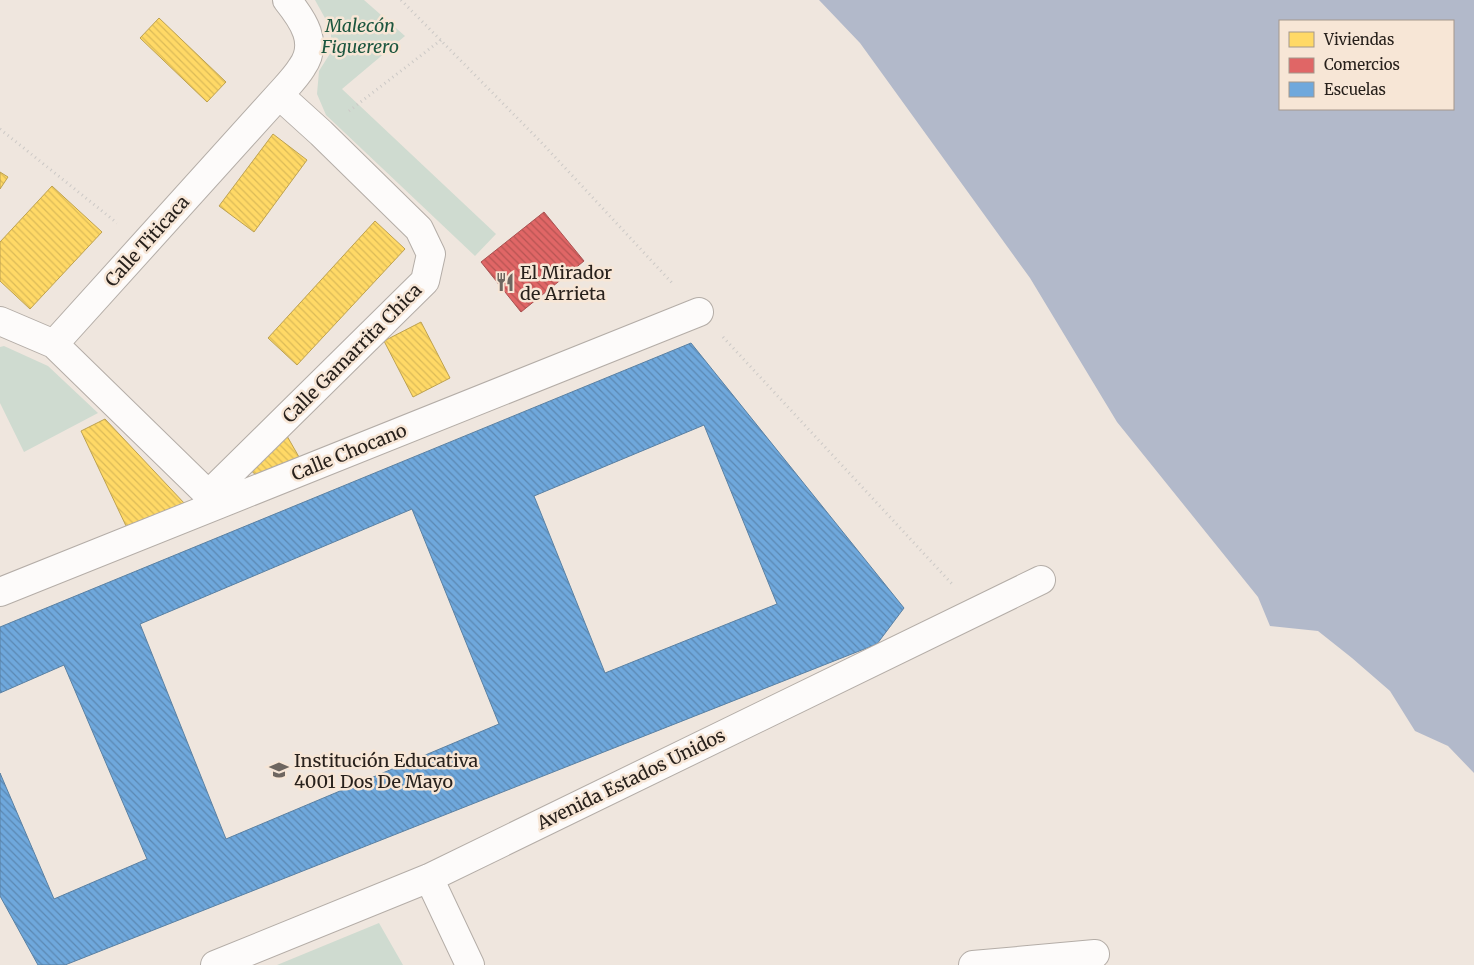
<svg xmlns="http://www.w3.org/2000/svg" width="1474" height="965" viewBox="0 0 1474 965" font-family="Merriweather,serif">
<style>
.green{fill:#cfdbd0}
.water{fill:#b2b9ca;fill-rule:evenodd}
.homes{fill:url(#homes-back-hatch);stroke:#bea250}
.shops{fill:url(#shops-back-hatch);stroke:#a95150}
.schools{fill:url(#schools-back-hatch);stroke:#5a80a2;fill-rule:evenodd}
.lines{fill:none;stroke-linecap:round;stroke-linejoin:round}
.minor-casing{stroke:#b4ada7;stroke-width:30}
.path{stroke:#ccc9c6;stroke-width:3;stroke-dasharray:1 4;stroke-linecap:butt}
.minor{stroke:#fdfbfa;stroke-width:28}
.labels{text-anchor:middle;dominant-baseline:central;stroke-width:5;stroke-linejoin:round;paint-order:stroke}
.park-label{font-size:18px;font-style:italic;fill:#1c563f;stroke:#f7e6d6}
.street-label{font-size:18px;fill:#28211c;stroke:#f7e6d6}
.poi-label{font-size:18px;fill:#28211c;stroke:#f7e6d6;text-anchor:start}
</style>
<defs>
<pattern id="homes-back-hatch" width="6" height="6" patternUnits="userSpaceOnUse" patternTransform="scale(1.25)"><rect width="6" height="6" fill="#ffd966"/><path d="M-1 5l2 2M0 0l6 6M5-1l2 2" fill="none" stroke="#dbba58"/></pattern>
<pattern id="shops-back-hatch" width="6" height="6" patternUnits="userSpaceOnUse" patternTransform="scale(1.25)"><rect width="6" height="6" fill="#e06666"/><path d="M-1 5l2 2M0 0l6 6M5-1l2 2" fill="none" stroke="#b65453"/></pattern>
<pattern id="schools-back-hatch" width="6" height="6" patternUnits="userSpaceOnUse" patternTransform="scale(1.25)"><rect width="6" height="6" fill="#6fa8dc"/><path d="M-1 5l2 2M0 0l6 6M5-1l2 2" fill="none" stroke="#5b88b2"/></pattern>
</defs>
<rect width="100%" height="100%" fill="#efe6de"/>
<path class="green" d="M315,0H364L405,36L342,89L496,234L475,256L326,115L317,94L319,71L331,52V29Z
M4,346L48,366L98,413L24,452L0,403V347Z
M379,923L403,965H277Z"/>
<path class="water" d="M819,0H1474V773L1448,746L1415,731L1390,691L1352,658L1318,631L1270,626L1258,597L1117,422L1030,278L860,43ZM1280,21H1453V109H1280Z"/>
<path class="homes" d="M159,18L226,82L207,102L140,38Z
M273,134L307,160L254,232L219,206Z
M0,172L8,177L0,189Z
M52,186L102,232L30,309L0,281V242Z
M375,221L405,249L297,365L268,338Z
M421,322L450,378L413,397L384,341Z
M105,419L185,504L127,528L81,431Z
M287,436L299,457L260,479L243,463Z"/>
<path class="shops" d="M544,212L584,261L521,312L481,262Z"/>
<path class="schools" d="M691,343L904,608L877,644L65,965H38L0,896V773L54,899L147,859L64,665L0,693V627ZM704,425L777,604L605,673L534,496ZM412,509L499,724L226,839L140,624Z"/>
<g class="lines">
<g class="minor-casing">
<path id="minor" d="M0,321L54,344L279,95C287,86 296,77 302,67C319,43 303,20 287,0
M54,344L218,504
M209,494L425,281L431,254L419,229L321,133L279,95
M0,592L699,312
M429,878L470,965
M215,965L429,878L1041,580
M973,965L1095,954"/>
</g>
<path class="path" d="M401,0L541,142L674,285
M349,111L441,40
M0,129L117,223
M723,337L953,585"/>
<use href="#minor" class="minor"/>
</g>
<defs>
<g id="restaurant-bare" transform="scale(1.5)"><path d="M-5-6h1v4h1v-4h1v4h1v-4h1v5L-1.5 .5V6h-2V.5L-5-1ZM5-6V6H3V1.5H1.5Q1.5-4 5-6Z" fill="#6e6660" stroke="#f7e6d6" stroke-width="2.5" paint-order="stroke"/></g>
<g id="school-bare" transform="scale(1.5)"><path d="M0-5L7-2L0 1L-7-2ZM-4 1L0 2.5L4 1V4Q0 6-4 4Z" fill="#6e6660" stroke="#f7e6d6" stroke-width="2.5" paint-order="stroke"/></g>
</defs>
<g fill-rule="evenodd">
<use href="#restaurant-bare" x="505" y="282"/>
<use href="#school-bare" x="279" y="770"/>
</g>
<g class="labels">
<g class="park-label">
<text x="360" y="25">Malecón<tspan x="360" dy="21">Figuerero</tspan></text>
</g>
<g class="street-label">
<text transform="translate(147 241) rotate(-48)">Calle Titicaca</text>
<text transform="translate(352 353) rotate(-45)">Calle Gamarrita Chica</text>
<text transform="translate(349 452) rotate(-22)">Calle Chocano</text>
<text transform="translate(631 779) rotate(-26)">Avenida Estados Unidos</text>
</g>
<g class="poi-label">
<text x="520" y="272">El Mirador<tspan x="520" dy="21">de Arrieta</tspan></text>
<text x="294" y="760">Institución Educativa<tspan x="294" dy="21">4001 Dos De Mayo</tspan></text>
</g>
</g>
<rect x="1279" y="20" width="175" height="90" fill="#f7e6d6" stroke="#a4978c"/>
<rect x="1289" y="32" width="25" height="15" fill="#ffd966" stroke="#a4978c"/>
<text x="1324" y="45" font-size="15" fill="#28211c">Viviendas</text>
<rect x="1289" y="58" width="25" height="15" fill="#e06666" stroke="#a4978c"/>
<text x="1324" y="70" font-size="15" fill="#28211c">Comercios</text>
<rect x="1289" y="82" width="25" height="15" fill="#6fa8dc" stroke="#a4978c"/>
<text x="1324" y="95" font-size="15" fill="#28211c">Escuelas</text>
</svg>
